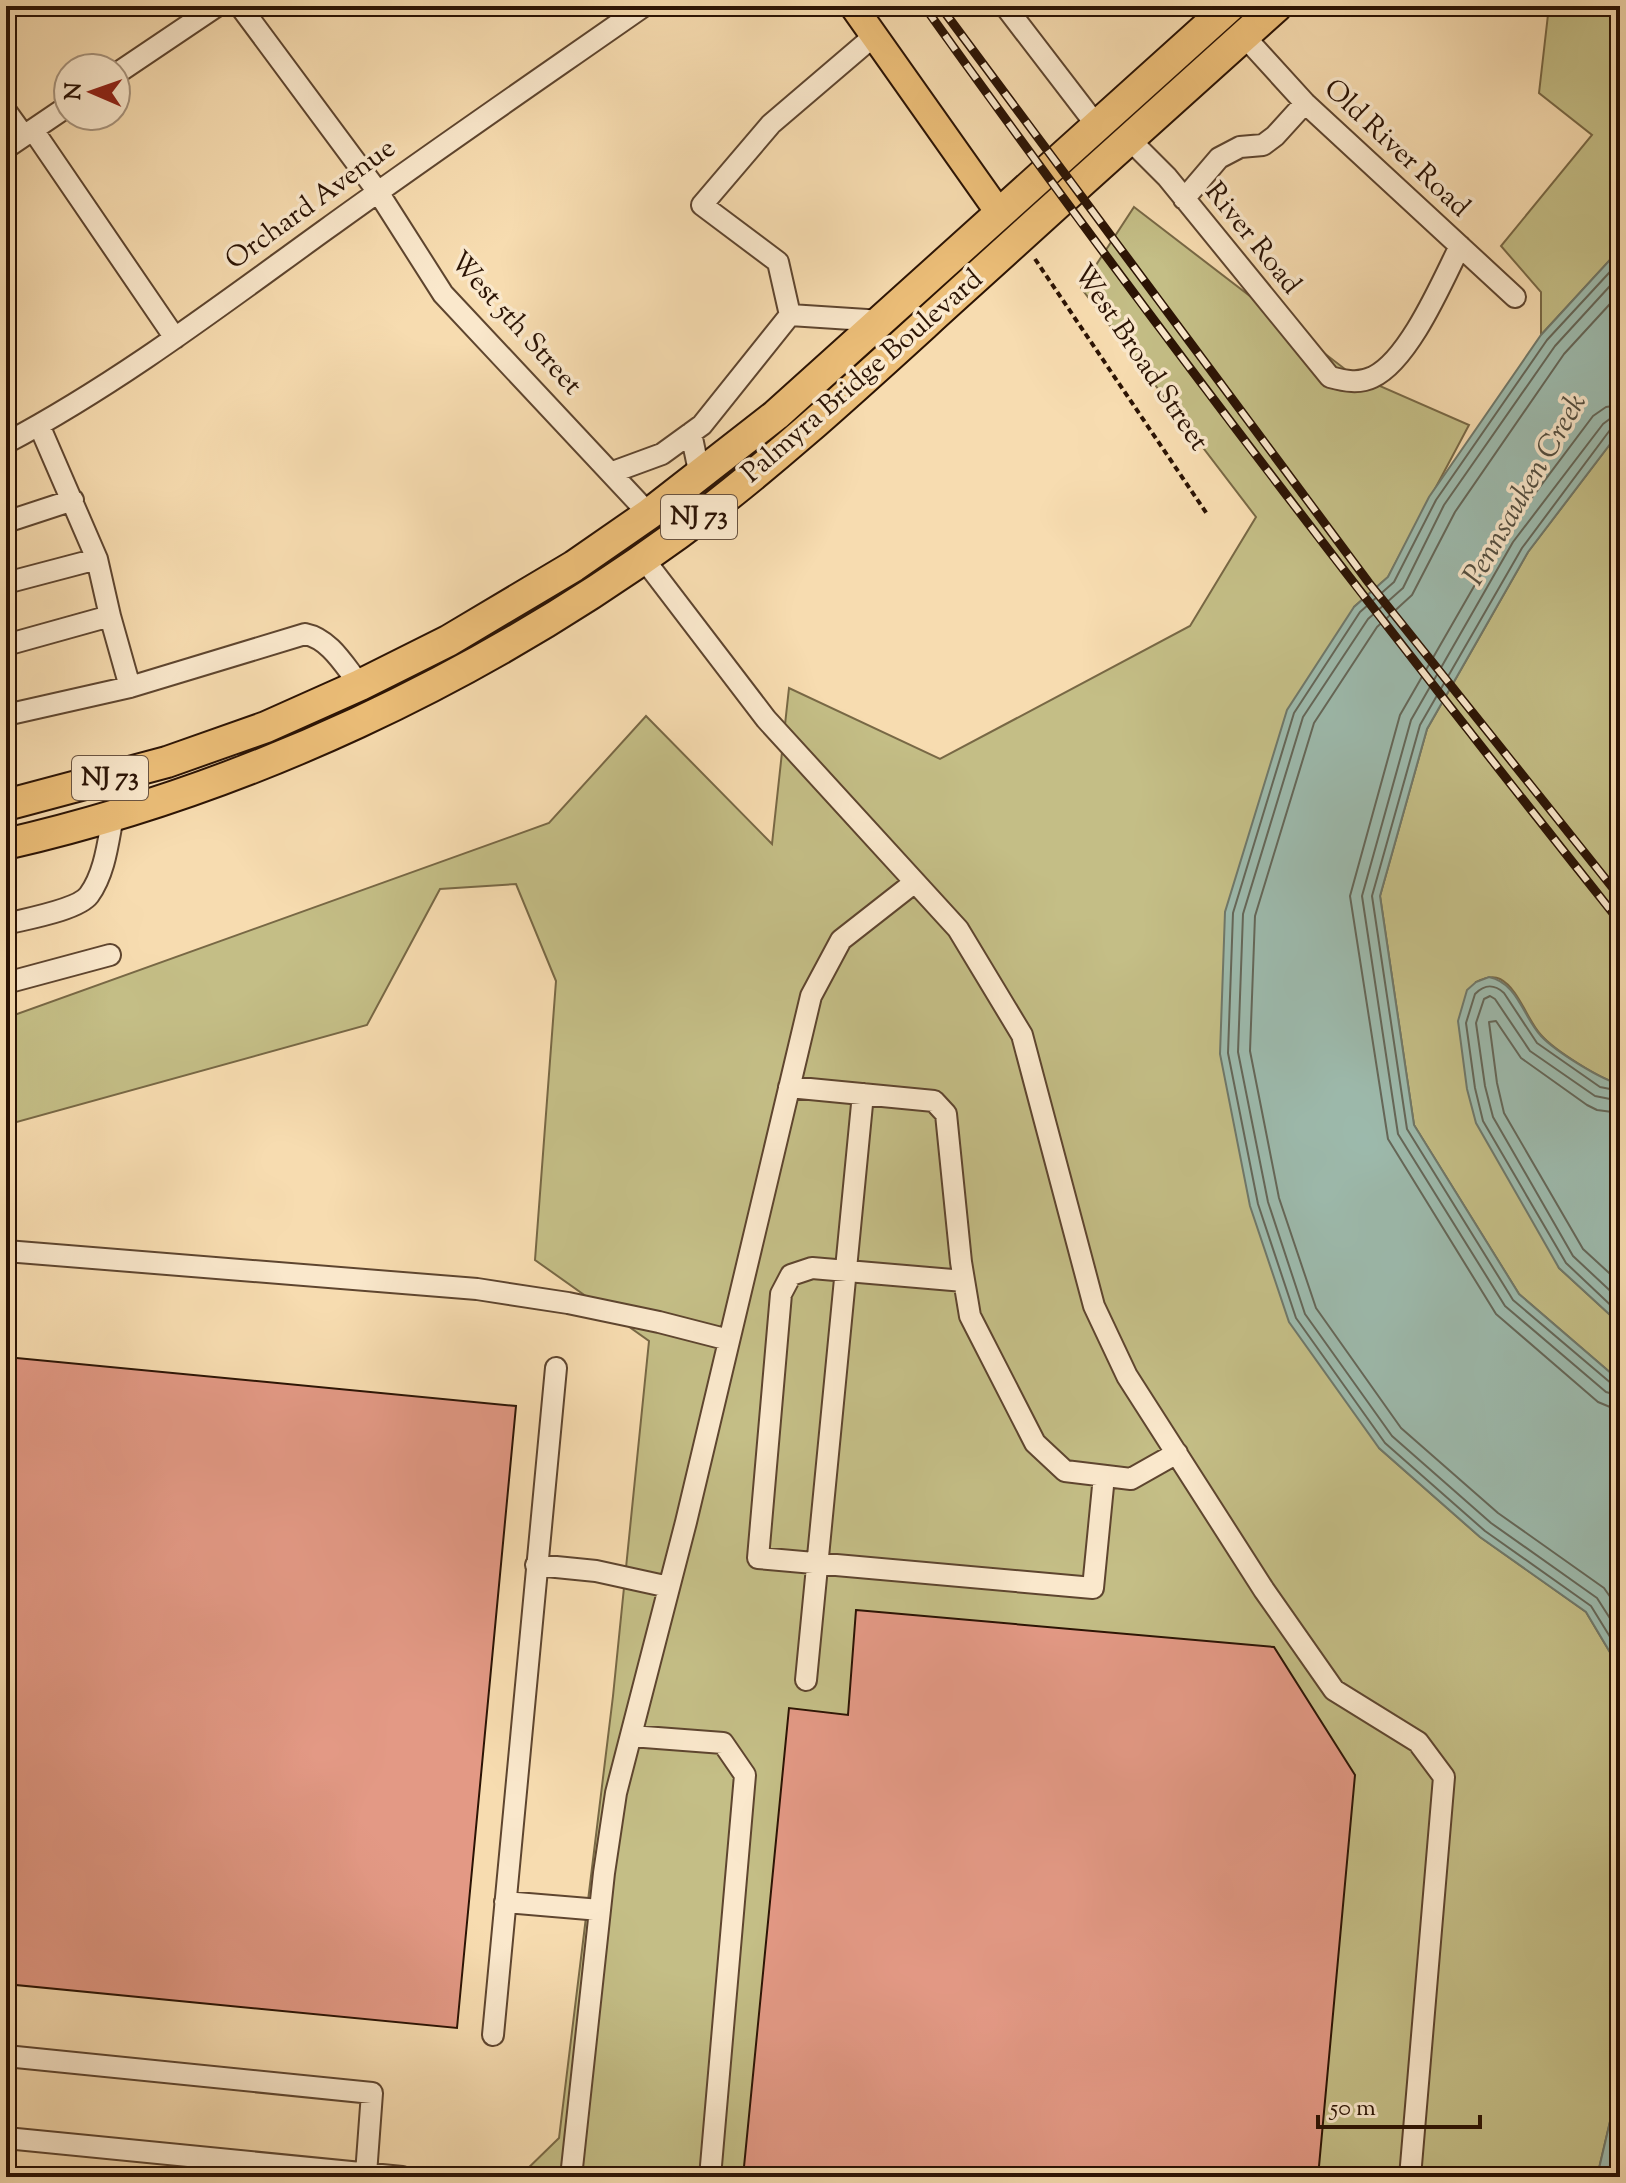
<svg xmlns="http://www.w3.org/2000/svg" width="1626" height="2183" viewBox="0 0 1626 2183" font-family="'Sorts Mill Goudy',serif">
<style>
.green{fill:#c4be86;stroke:#786845;stroke-width:2}
.water{fill:#9dbbae;stroke:#6f786a;stroke-width:2}
.lines{fill:none;stroke-linecap:round;stroke-linejoin:round}
.shore{stroke:#646759;stroke-width:2}
.building{fill:#e39985;stroke:#2b1304;stroke-width:2}
.minor-casing{stroke:#5e452f;stroke-width:24}
.major-casing{stroke:#2b1304;stroke-width:30}
.highway-casing{stroke:#2b1304;stroke-width:34}
.path{stroke:#2b1304;stroke-width:4;stroke-dasharray:6 4;stroke-linecap:butt}
.minor{stroke:#fae8cc;stroke-width:20}
.major{stroke:#ecbe78;stroke-width:26}
.highway{stroke:#ecbe78;stroke-width:30}
.rail-casing{stroke:#2b1304;stroke-width:9}
.rail{stroke:#fae8cc;stroke-width:6;stroke-dasharray:18;stroke-linecap:butt}
.labels{text-anchor:middle;dominant-baseline:central;stroke-width:7;stroke-linejoin:round;paint-order:stroke}
.shield{fill:#fae8cc;stroke:#695340;stroke-width:2}
.shield-label{font-size:26px;font-weight:bold;fill:#2b1304}
.street-label{font-size:28px;fill:#2b1304;stroke:#fae8cc}
.water-label{font-size:30px;font-style:italic;fill:#534e40;stroke:#fae8cc}
</style>
<rect width="100%" height="100%" fill="#f7dcb0"/>
<filter id="stains"><feTurbulence type="fractalNoise" baseFrequency=".0025" numOctaves="4"/><feColorMatrix values="0 0 0 0 .2 0 0 0 0 .09 0 0 0 0 .02 0 0 0 .5 -.17"/></filter>
<radialGradient id="worn" r=".72"><stop offset=".6" stop-color="#630" stop-opacity="0"/><stop offset="1" stop-color="#630" stop-opacity=".3"/></radialGradient>
<path class="green" d="M1549,6H1620V249L1541,335V292L1501,246L1592,135L1539,93Z
M1134,207L1350,373L1469,425L1388,577L1354,607L1379,1448L1480,1537L1586,1612L1620,1669V2079L1597,2177H519L559,2138L613,1696L649,1341L535,1260L556,981L516,884L440,889L367,1025L6,1125V1018L549,823L646,716L772,844L789,688L940,759L1190,626L1256,517L1081,288Z
M1620,431V1084C1601,1080 1554,1050 1541,1035C1527,1020 1519,989 1500,979C1492,975 1483,979 1476,982L1559,1268L1620,1324V1381L1519,1294L1414,1125L1380,896L1427,729L1528,552Z"/>
<path class="water" d="M1620,249V431L1528,552L1427,729L1380,896L1414,1125L1519,1294L1620,1381V1669L1586,1612L1480,1537L1379,1448L1289,1322L1250,1206L1220,1054L1225,912L1287,710L1354,607L1388,577L1429,497L1541,335Z
M1489,977C1518,983 1523,1017 1541,1036C1555,1051 1601,1080 1620,1084V1324L1559,1268L1476,1123L1467,1089L1458,1021L1467,990L1476,982Z
M1620,2079V2177H1597Z"/>
<g class="lines">
<path class="shore" d="M1620,261L1547,340L1436,500L1394,582L1360,612L1294,713L1233,913L1228,1053L1258,1204L1296,1318L1385,1443L1485,1531L1591,1606L1620,1653
M1620,275L1555,346L1444,505L1403,588L1368,619L1303,717L1243,914L1238,1052L1268,1202L1305,1314L1392,1436L1491,1523L1597,1598L1620,1634
M1620,293L1564,354L1455,512L1412,595L1377,627L1314,723L1255,916L1250,1051L1279,1198L1316,1308L1401,1428L1498,1513L1604,1588L1620,1611
M1620,405L1606,407L1593,416L1503,536L1400,715L1350,896L1388,1139L1496,1314L1598,1402L1610,1407L1620,1408
M1620,417L1611,418L1603,424L1513,542L1411,720L1362,896L1398,1134L1505,1306L1606,1392L1620,1396
M1620,427L1610,430L1522,548L1420,725L1372,896L1407,1129L1513,1300L1612,1384L1620,1386
M1620,1091L1600,1087L1537,1043L1504,993C1494,984 1485,984 1475,994L1466,1023L1475,1088L1483,1121L1566,1263L1620,1314
M1620,1101L1595,1096L1530,1051L1495,999L1490,996L1484,999L1476,1023L1485,1086L1493,1117L1573,1256L1620,1300
M1620,1113L1597,1110L1587,1105L1521,1058L1496,1021L1489,1022L1497,1083L1504,1113L1583,1249L1620,1283"/>
</g>
<path class="building" d="M6,1357L516,1406L457,2028L6,1984Z
M856,1610L1274,1647L1355,1775L1318,2177H743L789,1708L848,1715Z"/>
<g class="lines">
<g class="minor-casing">
<path id="minor" d="M240,6L378,192L443,294L649,514
M1005,6L1097,126
M1244,36L1305,103L1515,297
M116,74L217,6
M6,111L24,136
M33,130L175,338
M1128,138L1167,177L1330,377C1345,381 1359,384 1373,377C1409,360 1442,282 1460,246
M6,148L68,106
M1184,199L1219,158L1240,147L1263,145L1275,136L1305,103
M790,315L882,321
M691,433L700,476
M6,443C119,383 221,305 325,230C430,154 538,80 644,6
M613,472L662,454L702,425L790,315L778,262L702,205L771,124L874,36
M6,522L73,500
M643,558L766,719L958,929L1022,1035L1094,1306L1127,1376L1264,1590L1334,1690L1418,1742L1444,1777L1410,2177
M6,583L97,559
M110,616L130,687
M6,645L110,616L97,559L39,425
M6,715L130,687L305,634C330,639 344,665 360,685
M6,924C25,919 78,910 89,895C105,873 108,842 113,816
M6,983L110,955
M789,1087L934,1101L946,1114L961,1262L970,1316L1035,1443L1065,1471L1131,1479L1177,1453
M6,1251L477,1289L568,1303L659,1322L729,1340
M964,1281L812,1268L791,1275L781,1294L758,1558L1093,1588L1104,1476
M536,1565L596,1571L669,1587
M806,1680L863,1094
M631,1736L723,1743L745,1775L710,2177
M505,1902L600,1910
M493,2035L556,1368
M6,2056L372,2093L366,2174
M6,2138L402,2177
M571,2177L604,1873L616,1793L686,1522L811,996L841,940L915,882"/>
</g>
<g class="major-casing">
<path id="major" d="M853,6L1000,214"/>
</g>
<g class="highway-casing">
<path id="highway" d="M6,805L167,762L266,727L360,685L448,641L574,566L649,514L776,415L1230,6
M6,844C246,789 479,679 678,534C774,463 861,382 949,302C1058,203 1168,104 1277,6"/>
</g>
<path class="path" d="M1035,259L1207,514"/>
<use href="#minor" class="minor"/>
<use href="#major" class="major"/>
<use href="#highway" class="highway"/>
<g class="rail-casing">
<path id="rail" d="M924,6C1147,318 1381,622 1620,922
M940,6L1369,583L1620,897"/>
</g>
<use href="#rail" class="rail"/>
</g>
<g class="labels">
<g class="shield">
<rect x="661" y="495" width="76" height="44" rx="6"/>
<rect x="72" y="756" width="76" height="44" rx="6"/>
</g>
<g class="shield-label">
<text x="699" y="517">NJ 73</text>
<text x="110" y="778">NJ 73</text>
</g>
<g class="street-label">
<text transform="translate(1396 149) rotate(43)">Old River Road</text>
<text transform="translate(311 205) rotate(-36)">Orchard Avenue</text>
<text transform="translate(1252 239) rotate(51)">River Road</text>
<text transform="translate(515 324) rotate(48)">West 5th Street</text>
<text transform="translate(1140 358) rotate(56)">West Broad Street</text>
<text transform="translate(863 377) rotate(-41)">Palmyra Bridge Boulevard</text>
</g>
<g class="water-label">
<text transform="translate(1526 490) rotate(-60)">Pennsauken Creek</text>
</g>
</g>
<rect width="1626" height="2183" fill="none" stroke="#f7dcb0" stroke-width="32"/>
<rect x="8" y="8" width="1610" height="2167" fill="none" stroke="#2b1304" stroke-width="4"/>
<rect x="16" y="16" width="1594" height="2151" fill="none" stroke="#2b1304" stroke-width="2"/>
<g transform="translate(92 92) rotate(272)"><circle r="38" fill="#fae8cc" stroke="#a7937c" stroke-width="2"/>
<path d="M0-6L14 30L0 20L-14 30Z" fill="#8f2418"/>
<text y="-12" font-size="22" font-weight="bold" text-anchor="middle" fill="#2b1304">N</text>
</g>
<path d="M1318 2115v12h162v-12" fill="none" stroke="#2b1304" stroke-width="4"/>
<text x="1330" y="2115" font-size="24" fill="#2b1304" stroke="#fae8cc" stroke-width="6" paint-order="stroke">50 m</text>
<rect width="100%" height="100%" filter="url(#stains)"/>
<rect width="100%" height="100%" fill="url(#worn)"/>
</svg>
